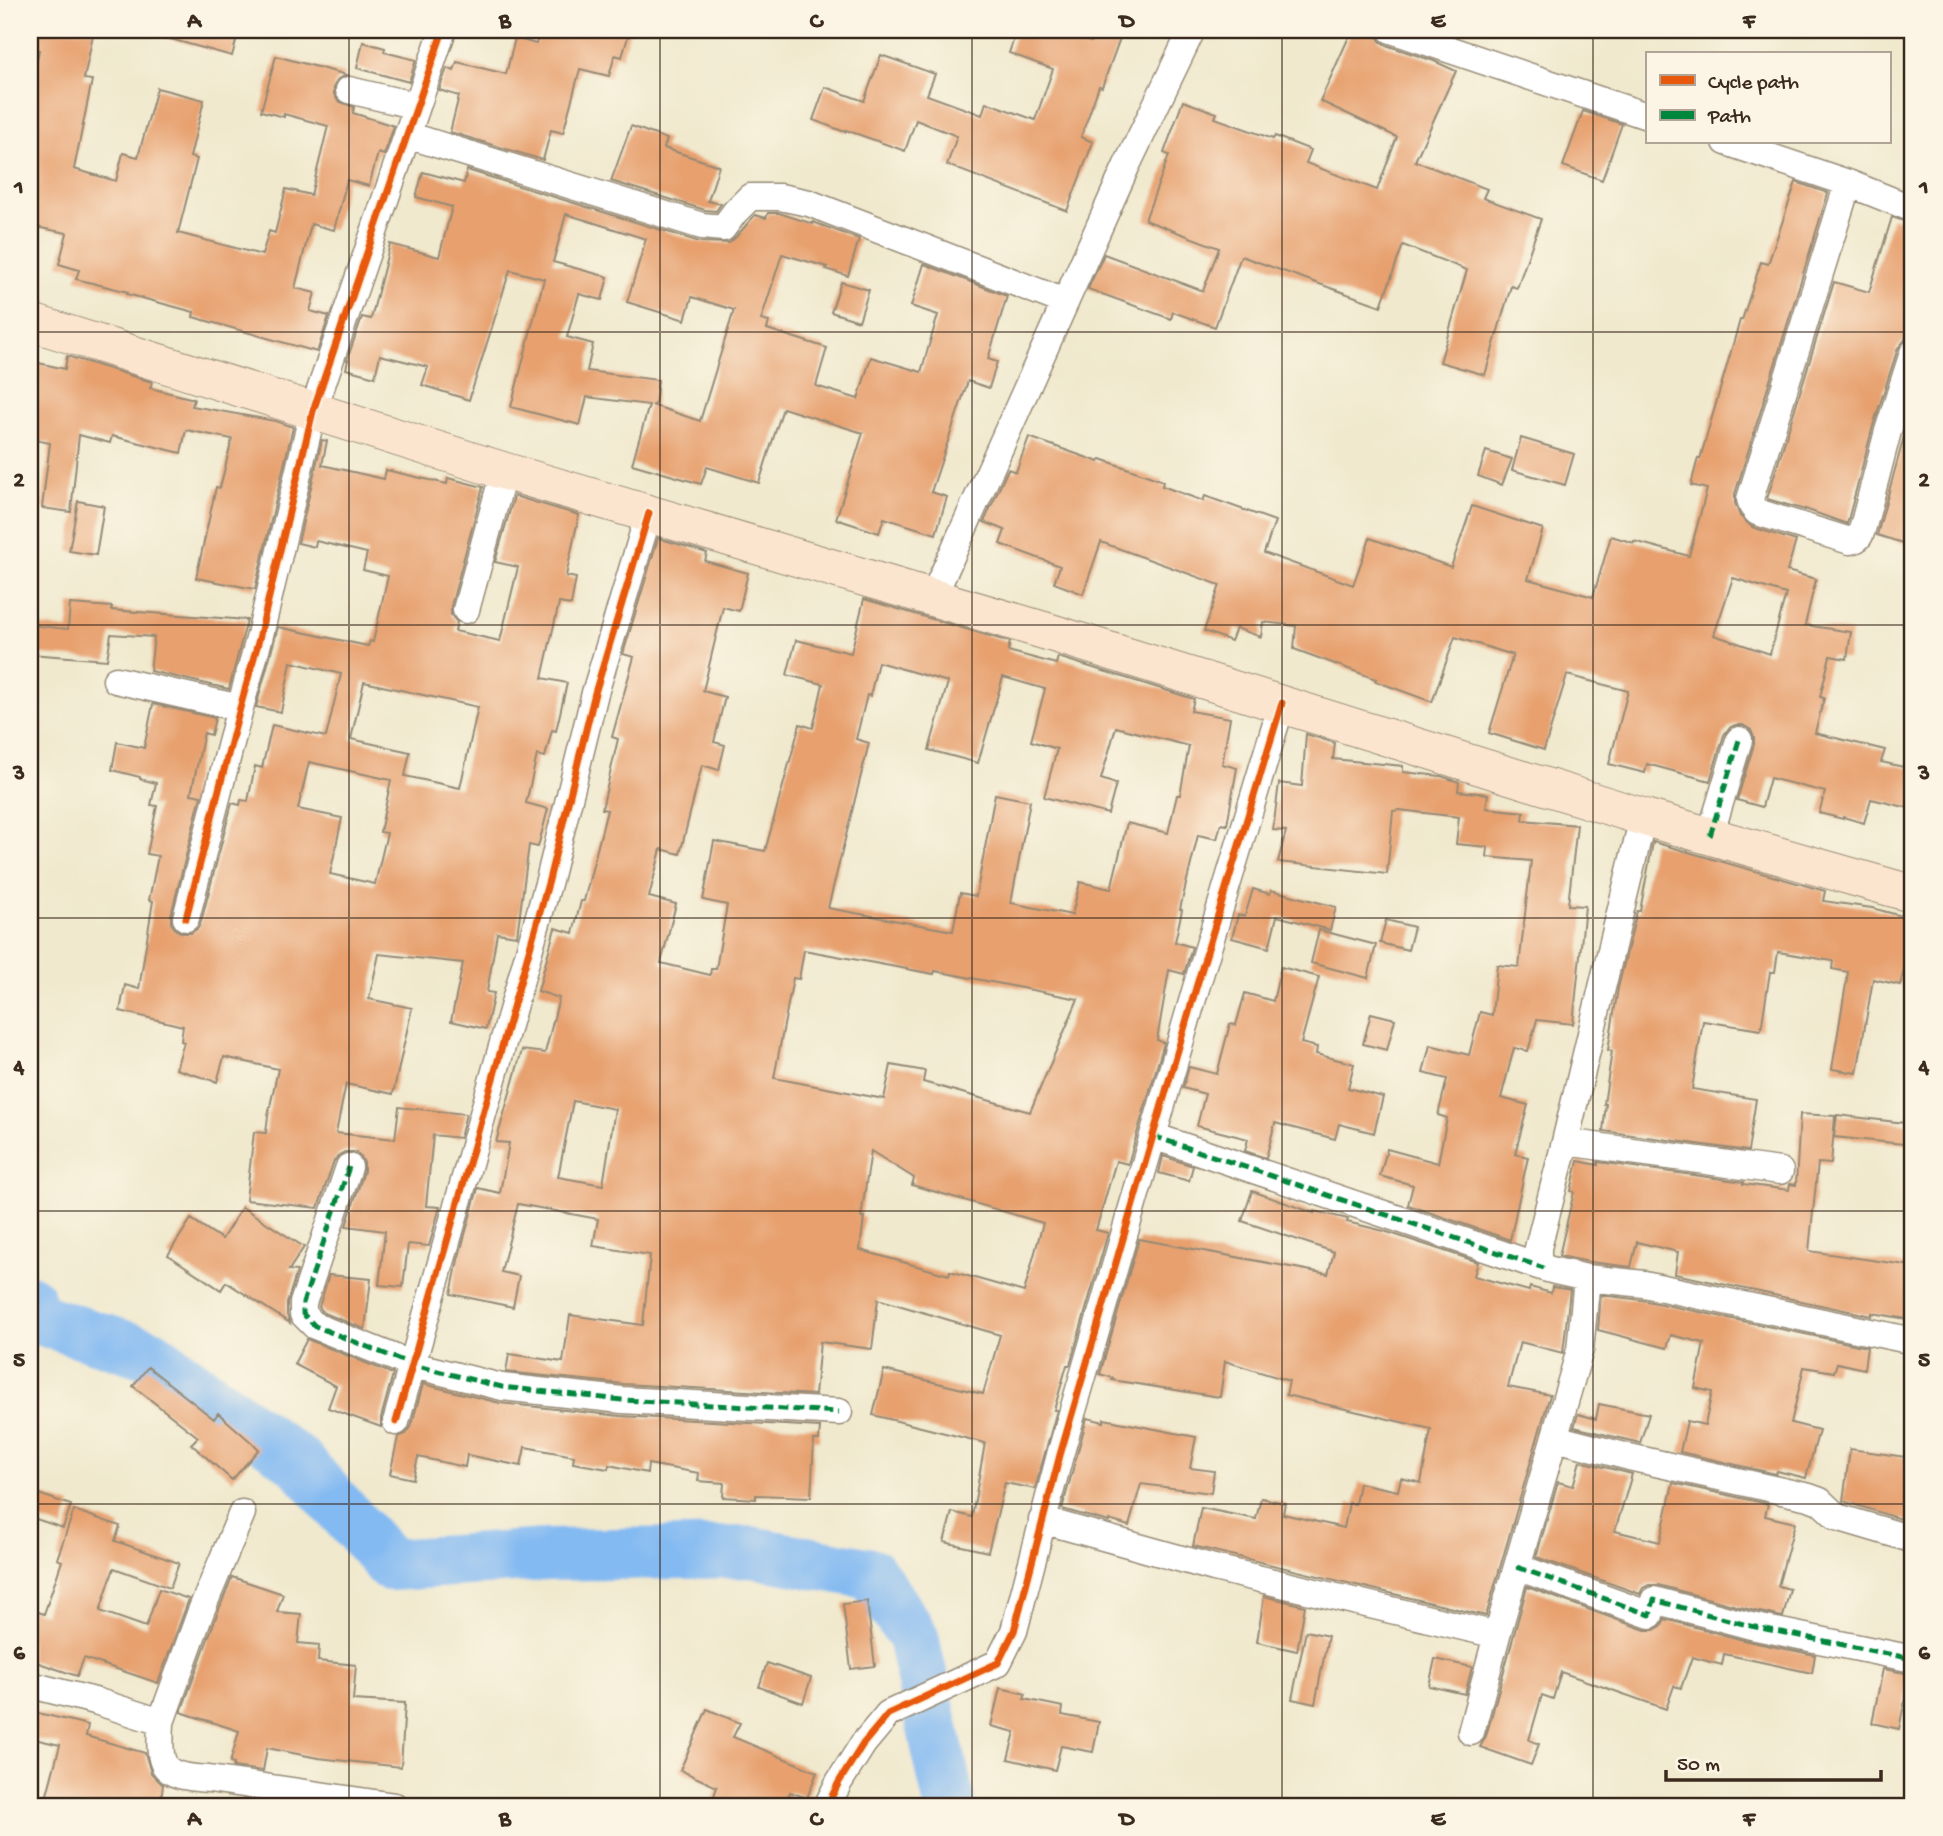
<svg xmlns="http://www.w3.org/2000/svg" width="1943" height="1836" viewBox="0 0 1943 1836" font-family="'Gochi Hand',sans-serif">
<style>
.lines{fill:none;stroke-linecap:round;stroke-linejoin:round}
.river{stroke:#83baf2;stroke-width:52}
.building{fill:#e7a06e;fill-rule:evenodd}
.minor-casing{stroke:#968a76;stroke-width:29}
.secondary-casing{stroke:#968a76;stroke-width:39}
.minor{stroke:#fff;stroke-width:26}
.secondary{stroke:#fce5cf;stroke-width:37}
.quiet{stroke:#00873e;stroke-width:5;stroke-dasharray:10 5;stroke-linecap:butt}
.cycleway-casing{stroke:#fcf5e5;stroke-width:11}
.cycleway{stroke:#e8590c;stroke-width:7}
.grid{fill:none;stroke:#3b2a1e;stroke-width:2;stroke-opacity:0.55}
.neatline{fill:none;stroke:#3b2a1e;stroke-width:2.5}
.grid-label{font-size:23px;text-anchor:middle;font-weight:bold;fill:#3b2a1e}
</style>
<rect width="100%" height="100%" fill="#fcf5e5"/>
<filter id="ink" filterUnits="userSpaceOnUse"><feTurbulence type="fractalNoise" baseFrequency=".0143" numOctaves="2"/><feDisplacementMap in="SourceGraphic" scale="14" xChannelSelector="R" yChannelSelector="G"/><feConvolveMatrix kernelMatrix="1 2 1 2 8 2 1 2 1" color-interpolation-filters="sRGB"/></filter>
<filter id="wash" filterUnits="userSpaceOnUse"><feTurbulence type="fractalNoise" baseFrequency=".00686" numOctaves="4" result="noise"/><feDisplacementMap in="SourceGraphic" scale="28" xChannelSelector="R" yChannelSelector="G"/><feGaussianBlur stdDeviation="1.57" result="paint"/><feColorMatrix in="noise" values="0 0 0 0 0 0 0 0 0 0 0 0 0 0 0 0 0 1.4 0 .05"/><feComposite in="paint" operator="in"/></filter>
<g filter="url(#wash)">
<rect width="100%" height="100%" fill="#f0e9ce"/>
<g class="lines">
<path class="river" d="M30,1301L36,1318L152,1355L300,1463L390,1565L546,1555L751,1552L872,1574L913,1637L950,1806"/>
</g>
<g id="blocks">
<path class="building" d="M30,30H94L84,79L92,80L74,169L116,181L123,153L138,157L157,88L204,100L190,157L197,159L178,233L262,255L269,231L275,233L286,189L311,195L328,126L284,114V117L261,111L276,56L347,75L338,79L334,86V94L338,101L354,107L353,113L394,126L384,155L378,153L369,186L347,180L334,230L311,224L295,288L315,293L310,311L329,316L317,352L193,317L194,312L127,294L128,292L76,279L79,270L59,264L67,233L30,226V94L39,50L30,48Z
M164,30H239L232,56L163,37Z
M540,30H630L622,57L615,55L609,76L580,69L563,133L551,130L543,160L450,132L459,96L439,90L447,68L454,71L457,62L506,74L515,38L536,44Z
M1017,30H1057L1091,42L1096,30H1123L1102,87L1099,86L1081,137L1093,142L1067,211L947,165L957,136L916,120L905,151L846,130L845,132L813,120L825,87L864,101L881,55L935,74L927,95L982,115L986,102L1035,120L1053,69L1009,53Z
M1352,30H1367L1376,34L1380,41L1386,45L1434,61L1456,71L1415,161L1487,189L1483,198L1541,219L1517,288L1511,286L1485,375L1440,362L1467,270L1403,245L1381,306L1241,256L1215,327L1173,312L1171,319L1088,289L1104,254L1203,291L1219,248L1145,220L1169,155L1164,153L1183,101L1217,113L1215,118L1273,139L1275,136L1311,150L1306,163L1377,190L1397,137L1320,101Z
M363,42L385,48L384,52L416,60L409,82L357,68Z
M1583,111L1622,124L1602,180L1563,166Z
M631,126L667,139L664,148L719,166L708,201L721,204L716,211L705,210L611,181Z
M467,170L700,242L729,243L736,237L755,215L766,218L768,213H779L813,224V222L859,239L848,276L826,269L827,267L782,254L761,320L769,322L767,329L827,348L816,386L858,399L871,357L921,372L938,315L911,306L924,264L1007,296L988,359L997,362L989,388L968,381L931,492L947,497L936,534L884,518L879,533L836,519L863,433L783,408L759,483L707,467L701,484L632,464L649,405L587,397L580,425L511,407L544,279L510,270L469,400L422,385L428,367L380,355L375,377L346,369L348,360H347L362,317L371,319L390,244L439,257L452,207L416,197L423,172L464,183ZM566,214L646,239L627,302L685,320L692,297L734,310L700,421L652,405L655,406L658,380L587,371L593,344L567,337L579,294L602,300L608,277L553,262Z
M1796,182L1828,193L1735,494V503L1740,516L1752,527L1796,541L1787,571L1816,579L1805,625L1851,632L1847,659L1830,656L1820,697L1824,698L1815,733L1885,750L1881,762L1913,769V809L1871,799L1864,823L1843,817V819L1819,813L1825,792L1770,778L1762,807L1737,800L1754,744V737L1751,730L1743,725H1735L1729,728L1724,735L1710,781L1647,764L1645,773L1609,764L1628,691L1567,675L1544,750L1489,733L1513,655L1455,637L1432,702L1375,681L1376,679L1294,649L1296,626L1263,622L1261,637L1236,628L1231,641L1204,631L1220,585L1101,542L1083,594L1054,583L1060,566L1000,544L1005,530L984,522L1008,469L1016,472L1029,437L1099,462L1101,459L1163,481L1162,486L1203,501L1205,496L1275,521L1264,553L1353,585L1370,538L1451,567L1472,506L1543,529L1528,579L1593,597L1611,536L1634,543V541L1689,556L1707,489L1691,485L1698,458L1700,459L1740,320H1742L1761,262L1768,264ZM1733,578L1786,594L1770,654L1714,635Z
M1892,217L1913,224V309L1905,340L1898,348L1873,426L1847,524L1805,509V510L1767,499L1834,282L1869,292Z
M841,282L869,290L859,321L831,312Z
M67,356L152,382L150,388L194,399L192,406L275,421L293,427L255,589L196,578L216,487L220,488L232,439L186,430L181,453L112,436L110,443L79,435L71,512L42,508L50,443L30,439V361L65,369Z
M1913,404V530L1909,545L1877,535Z
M1521,438L1574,454L1565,485L1512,470Z
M322,440L327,441L322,465L384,479L386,470L447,484L448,478L483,487L451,606V615L457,622L455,631L500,641L518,567L495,562L514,496L579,515L566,576L576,578L571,605L559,603L542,678L567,683L556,731L552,730L545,757L537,755L526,803L548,809L538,847L529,845L517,936L497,933L487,992L494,993L486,1029L451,1021L463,963L379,954L369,999L412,1008L393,1094L346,1084L336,1133L395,1139L399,1107L466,1114L460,1138L433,1135L426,1206L440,1207L429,1246L408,1244L403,1287L379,1285L385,1231L346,1226L364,1171V1163L361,1157L355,1152H345L339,1155L334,1161L318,1208L246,1200L254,1132L266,1133L268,1116L278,1069L224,1057L217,1082L176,1069L184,1042L181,1041L183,1026L120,1011L125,985L139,989L153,901L149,900L158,856L147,854L157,806L151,805L156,783L140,779V777L112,770L117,742L144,748L153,704L215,718L211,735L204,733L191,794L201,796L171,915V923L176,930L183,933H191L198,928L201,922L232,803L240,805L241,800L248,801L255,766L262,768L272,725L326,737L341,674L291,662L281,712L256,707L278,627L368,646L370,641L373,642L388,576L363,570L367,553L316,541L315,547L298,543ZM364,682L478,707L460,788L405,776L410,752L351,739ZM309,762L391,780L380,832L387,833L375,884L330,874L342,818L298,809Z
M1486,451L1512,459L1502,485L1478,476Z
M78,501L104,506L96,555L69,551Z
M658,538L707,553L705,561L748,573L739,611L723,607L703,691L725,697L714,742L725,745L719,770L702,765L680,854L661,849L649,897L676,904L661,963L710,975L711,969H716L727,905L703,900L714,841L765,851L800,724L813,728L823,684L787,675L796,640L851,653L864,599L1010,642L1008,651L1056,664L1058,657L1194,699L1191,711L1230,718L1222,764L1237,768L1227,825L1221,824L1217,839L1198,835L1180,909L1182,910L1175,942L1192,947L1184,974L1169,970L1157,1040L1164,1043L1128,1164L1116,1161L1096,1230L1108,1233L1070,1365H1067L1054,1410H1057L1035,1489L1005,1483L988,1552L944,1542L952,1512L972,1517L985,1443L873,1415L884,1370L983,1394L1000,1335L878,1299L872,1349L820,1342L815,1395L623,1384L506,1372L509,1354L563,1362L570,1315L643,1325L650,1255L593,1246L598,1219L518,1204L501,1272L519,1276L513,1307L451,1294L458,1260L478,1188L500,1193L509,1143L496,1142L522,1050L545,1053L559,998L538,991L555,928L573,933L581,901H584L607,810L602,809L618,739L612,737L634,657L623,654ZM878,662L948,682L929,750L978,763L1003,677L1045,689L1031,741L1057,749L1044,797L1108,814L1116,784L1101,779L1116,727L1189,746L1180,795H1177L1168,833L1127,823L1111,889L1080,882L1072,915L1011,903L1030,801L995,794L976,896L960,893L953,931L828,908L869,743L856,739L867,695L870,696ZM804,950L934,974L935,971L1078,999L1030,1112L923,1082L925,1071L891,1065L884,1099L774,1078L793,978L799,979ZM573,1101L615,1109L603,1185L558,1177ZM871,1151L914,1178L912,1185L1043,1223L1024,1292L950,1271L949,1275L860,1250L864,1217H861Z
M70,604L112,607L111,610L247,620L229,689L150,671L154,637L111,634L107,660L30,654V625L68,629Z
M1306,734L1335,743L1333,759L1403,766V772L1441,776L1459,782L1458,791L1488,794L1486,808L1524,812L1523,820L1577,825L1568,905L1585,906L1573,1024L1537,1020L1528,1051L1514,1048L1501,1098L1528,1105L1515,1154L1528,1157L1510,1240L1408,1205L1413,1185L1380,1176L1387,1149L1438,1163L1447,1118L1438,1115L1447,1079L1423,1073L1430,1045L1469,1055L1480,1012L1492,1015L1497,965L1519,967L1531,861L1487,857L1488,847L1456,844L1459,817L1399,810L1393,811L1387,874L1278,862L1286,831L1273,830L1279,783L1302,786Z
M1653,842L1825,891L1823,901L1872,908L1913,919V966L1906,964L1900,985L1873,979L1857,1073L1832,1069L1848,972L1832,969L1833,961L1778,952L1775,972H1770L1761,1030L1703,1021L1692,1089L1756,1099L1748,1151L1603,1131L1606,1104H1604L1612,1051L1608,1050L1618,988L1637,911H1640Z
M1253,889L1270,894L1271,890L1336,907L1330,930L1277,916L1269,948L1232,938L1238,915L1245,916Z
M1386,920L1414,927L1408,950L1380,943Z
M1319,930L1376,945L1368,978L1311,963Z
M1281,967L1319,977L1301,1043L1317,1047L1316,1054L1354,1064L1348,1088L1383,1097L1374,1133L1339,1124L1335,1139L1275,1123L1266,1158L1245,1151L1248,1139L1197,1126L1205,1094L1183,1088L1189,1067L1217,1074L1230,1024L1236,1025L1245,993L1273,1001Z
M1371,1013L1395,1019L1387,1050L1363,1044Z
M1800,1114L1835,1116L1831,1164L1818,1163L1809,1251L1913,1266V1320L1872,1313V1316L1675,1274L1678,1252L1637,1242L1631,1267L1590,1262L1559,1256L1574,1192L1571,1191L1578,1161L1598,1165V1162L1744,1182L1743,1184L1789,1190L1790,1184L1796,1185Z
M1837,1115L1913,1124V1145L1834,1137Z
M1163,1156L1193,1166L1189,1181L1159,1173Z
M1252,1191L1314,1213V1211L1348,1219L1347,1222L1384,1231L1478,1262L1474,1276L1529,1291L1530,1287L1551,1293L1552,1287L1570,1290L1563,1353L1520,1342L1508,1387L1550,1395L1486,1616L1193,1546L1201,1508L1256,1519L1261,1498L1285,1503L1283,1514L1344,1528L1349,1503L1355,1504L1359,1483L1398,1491L1401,1478L1421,1483L1431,1429L1286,1395L1289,1381L1225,1361L1220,1397L1112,1380L1113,1378L1100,1374L1139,1239L1328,1274L1334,1252L1242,1221Z
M242,1207L304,1247L289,1270L297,1271L287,1303V1315L290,1323L226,1282L221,1290L168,1255L191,1219L222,1239Z
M329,1275L371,1279L365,1329L324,1313L319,1307Z
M1601,1295L1642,1300L1867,1347L1864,1369L1837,1363L1834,1372L1804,1367L1791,1423L1819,1430L1806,1478L1777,1471L1776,1474L1680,1452L1687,1421L1705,1425L1712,1392L1695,1388L1704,1343L1671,1335L1667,1348L1598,1330Z
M307,1339L393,1374L381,1418V1427L328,1408L336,1386L294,1364Z
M148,1367L214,1419L218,1413L259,1449L232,1480L191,1444L198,1437L133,1386Z
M423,1384L500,1403L620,1416L820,1427L819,1440H814L811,1497L756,1495V1499L723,1497L724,1483L698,1481L699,1473L648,1464L647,1473L609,1465L608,1469L573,1463L574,1456L525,1447L521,1466L467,1455L465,1467L418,1457L413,1479L390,1474L398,1437L406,1434L411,1427Z
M1599,1404L1649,1414L1640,1443L1574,1427L1578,1414L1596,1419Z
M1087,1418L1104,1422V1419L1196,1437L1190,1468L1214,1471L1211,1493L1141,1484L1129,1526L1109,1520V1522L1062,1509Z
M1850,1449L1913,1458V1523L1843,1501Z
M1580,1461L1632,1474L1615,1531L1660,1542L1673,1483L1768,1504L1765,1516L1795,1523L1778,1586L1790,1589L1783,1617L1755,1611L1658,1585H1649L1643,1588L1640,1594L1536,1557L1558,1482L1573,1486Z
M30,1491L71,1505L63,1528L30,1517Z
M74,1510L120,1526L115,1541L179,1563L170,1588L114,1568L100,1611L146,1627L159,1589L189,1599L158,1683L84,1658L77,1676L30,1660V1609L44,1614L62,1561L57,1559Z
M232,1577L283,1594L277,1612L301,1614L298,1643L319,1645L318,1661L356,1665L353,1700L405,1703L401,1767L318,1758L267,1748L263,1771L233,1767L234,1764L230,1763L239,1731L181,1712L216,1617Z
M1527,1587L1645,1630H1654L1661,1626L1665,1619L1747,1641L1815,1655L1812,1673L1724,1654L1722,1665L1692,1657L1681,1688L1674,1686L1666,1709L1561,1672L1553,1699L1542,1695L1529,1740L1539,1744L1531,1765L1480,1747L1486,1736Z
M1264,1596L1305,1606L1297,1651L1257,1642Z
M867,1601L875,1666L851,1669L843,1604Z
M1306,1631L1328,1636L1315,1704L1292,1699Z
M1435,1659L1472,1667L1465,1694L1429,1686Z
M767,1663L811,1678L803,1703L759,1687Z
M1883,1669L1910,1674L1899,1729L1872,1723Z
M1000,1688L1026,1694L1024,1699L1063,1707L1062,1715L1099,1722L1093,1752L1061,1746L1055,1770L1008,1759L1015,1732L991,1726Z
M707,1709L740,1723L733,1737L817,1772L807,1798L790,1792L784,1806H731L713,1799L717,1787L680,1770Z
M30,1711L88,1725L86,1736L145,1753L151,1773L163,1785L160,1806H44L60,1745L30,1738Z"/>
</g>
</g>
<g filter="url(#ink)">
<use href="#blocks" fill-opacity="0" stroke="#968a76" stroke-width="2"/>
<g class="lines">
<g class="minor-casing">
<path id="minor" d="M1391,30L1647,116
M349,90L417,106
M407,135L702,226L723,228L735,212L750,197H780L809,203L1065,302
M1726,142L1848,183L1913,209
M1848,183L1750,499L1752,506L1757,512L1850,541C1861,540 1861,532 1864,523L1888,431L1913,353
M933,597L1126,167L1192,30
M466,610L504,471
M116,680L240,708
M1643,817L1565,1142L1538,1248V1260L1544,1268L1555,1271L1587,1278L1644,1284L1913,1341
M1710,836L1739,740
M186,918L240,708L259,639L313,411L443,30
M1153,1136L1544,1268
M1565,1142L1780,1171
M349,1167L303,1303V1314L315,1326L413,1365L502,1387L622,1400L839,1412
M396,1422L549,880L595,693L649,513
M1555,1438L1629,1457L1809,1497L1820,1501L1837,1517L1908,1538
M1042,1520L1214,1568L1497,1635
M1517,1567L1650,1615L1654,1600L1751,1626L1913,1659
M31,1685L95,1701L161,1722C159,1768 159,1776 209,1779L395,1806
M161,1722L201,1611L242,1513
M1471,1732L1497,1635L1580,1350L1587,1278
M827,1806L839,1782L863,1744L888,1714L998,1663L1014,1631L1060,1455L1196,988L1282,703"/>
</g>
<g class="secondary-casing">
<path id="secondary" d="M30,322L504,471L1049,632L1643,817L1913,894"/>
</g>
<use href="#minor" class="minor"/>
<use href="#secondary" class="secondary"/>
<path class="quiet" d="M1710,836L1739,740
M1153,1136L1544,1268
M349,1167L303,1303V1314L315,1326L413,1365L502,1387L622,1400L839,1412
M1517,1567L1650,1615L1654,1600L1751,1626L1913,1659"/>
<g class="cycleway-casing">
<path id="cycleway" d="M186,918L240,708L259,639L313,411L443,30
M396,1422L549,880L595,693L649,513
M827,1806L839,1782L863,1744L888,1714L998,1663L1014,1631L1060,1455L1196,988L1282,703"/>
</g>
<use href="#cycleway" class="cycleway"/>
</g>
</g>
<path class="grid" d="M349,30V1806M660,30V1806M972,30V1806M1282,30V1806M1593,30V1806M30,332H1913M30,625H1913M30,918H1913M30,1211H1913M30,1504H1913"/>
<rect width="1943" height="1836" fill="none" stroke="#fcf5e5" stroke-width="77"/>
<rect x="1646" y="52" width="245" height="91" fill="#fcf5e5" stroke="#afa495" stroke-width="2"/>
<rect x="1660" y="75" width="35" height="10" fill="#e8590c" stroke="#afa495" stroke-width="2"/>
<text x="1708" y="88" font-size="21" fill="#3b2a1e">Cycle path</text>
<rect x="1660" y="110" width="35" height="10" fill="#00873e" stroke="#afa495" stroke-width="2"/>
<text x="1708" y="122" font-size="21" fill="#3b2a1e">Path</text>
<path d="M1666 1770v10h215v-10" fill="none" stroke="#3b2a1e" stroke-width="3.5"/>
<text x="1677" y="1770" font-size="21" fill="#3b2a1e" stroke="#fcf5e5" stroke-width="5" paint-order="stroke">50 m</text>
<rect x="38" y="38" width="1866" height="1760" class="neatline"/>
<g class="grid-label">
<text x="194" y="27">A</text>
<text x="505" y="27">B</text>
<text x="816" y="27">C</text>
<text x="1127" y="27">D</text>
<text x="1438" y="27">E</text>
<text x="1749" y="27">F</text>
<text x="19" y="193">1</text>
<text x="1924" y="193">1</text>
<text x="19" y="486">2</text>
<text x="1924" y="486">2</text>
<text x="19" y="779">3</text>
<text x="1924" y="779">3</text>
<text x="19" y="1073">4</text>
<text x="1924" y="1073">4</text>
<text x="19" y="1366">5</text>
<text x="1924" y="1366">5</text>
<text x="19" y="1659">6</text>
<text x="1924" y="1659">6</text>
<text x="194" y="1825">A</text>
<text x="505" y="1825">B</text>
<text x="816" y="1825">C</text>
<text x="1127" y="1825">D</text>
<text x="1438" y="1825">E</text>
<text x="1749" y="1825">F</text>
</g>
</svg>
